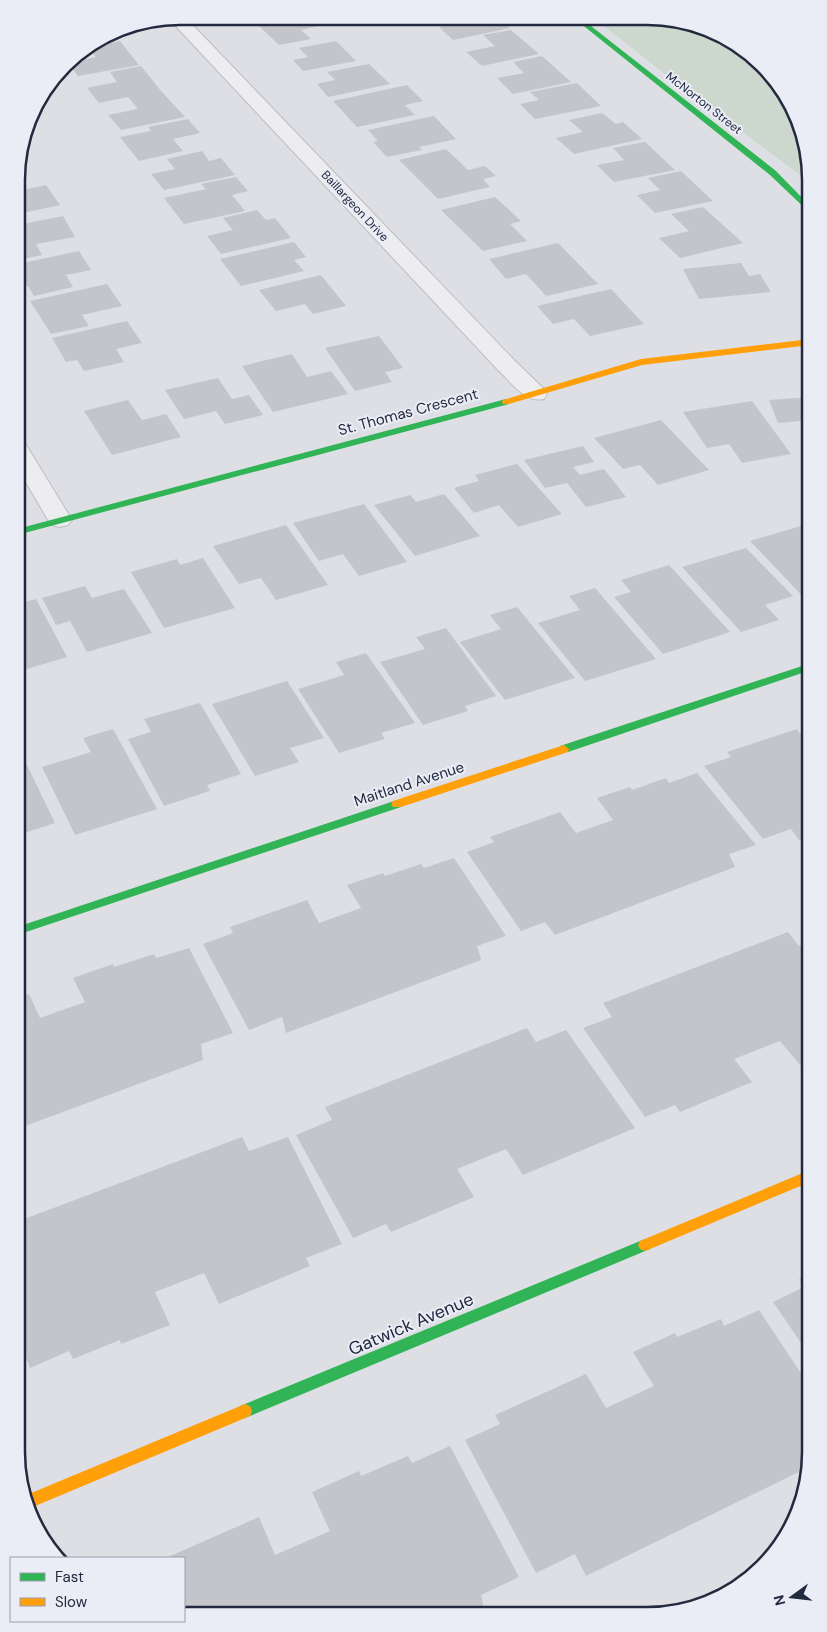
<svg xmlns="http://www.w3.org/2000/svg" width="827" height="1632" viewBox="0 0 827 1632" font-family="'DM Sans',sans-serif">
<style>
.green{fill:#ccd8cd}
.building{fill:#c3c5cb}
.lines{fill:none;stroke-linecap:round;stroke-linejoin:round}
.street-casing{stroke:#bcbdc2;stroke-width:2}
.street{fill:#ededf0;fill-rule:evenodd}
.fast{fill:#30b455;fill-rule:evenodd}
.slow{fill:#ff9f0a;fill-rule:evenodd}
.labels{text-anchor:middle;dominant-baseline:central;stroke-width:4;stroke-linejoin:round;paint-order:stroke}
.far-street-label{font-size:12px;fill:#23293e;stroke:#eaedf5}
.street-label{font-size:15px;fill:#23293e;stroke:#eaedf5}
.near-street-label{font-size:18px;fill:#23293e;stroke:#eaedf5}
.rim{fill:none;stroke:#23293e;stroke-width:2.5}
</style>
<rect width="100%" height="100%" fill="#dedfe4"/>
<path class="green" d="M595,19H678L755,57L802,128L811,183L688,92Z"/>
<path class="building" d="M285,17H319L327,24L301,30L311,39L279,45L256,23Z
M462,18H498L510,28L453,40L439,27L466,22Z
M511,30L539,54L482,66L466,52L495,46L483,35Z
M113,32L119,39L94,44Z
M120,41L139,65L78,76L68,63L96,57L88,47Z
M336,41L356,61L303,71L293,60L308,57L299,48Z
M542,56L571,82L513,94L497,78L524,73L513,62Z
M369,64L390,84L328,97L317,84L335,80L327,72Z
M141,66L161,91L185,117L121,130L108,115L138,109L128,97L99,103L87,88L117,82L110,72Z
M577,83L601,106L535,119L520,104L539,100L530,92Z
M407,85L423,101L405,105L415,115L357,127L333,101Z
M602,113L616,124L623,122L642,139L574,154L556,138L583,132L569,120Z
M434,116L456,139L419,147L422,150L387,157L373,142L378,141L368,130Z
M188,119L200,133L173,139L183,151L139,161L120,137L151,131L148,127Z
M645,142L675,170L614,182L597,165L624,160L613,148Z
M446,149L468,170L485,166L496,176L483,179L490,187L438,199L399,160Z
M202,151L209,161L221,158L235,175L164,190L151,174L175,169L167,159Z
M681,171L713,201L655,213L637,195L660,190L648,178Z
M236,177L248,191L232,195L245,211L184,224L164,198L206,189L201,184Z
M46,185L60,205L18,214V191Z
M495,197L521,221L510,224L527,241L483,251L441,210Z
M703,207L743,243L680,258L659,238L689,231L671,214Z
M257,210L266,220L275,218L291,238L221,254L207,236L233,230L223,218Z
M63,216L75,237L36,244L42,255L18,260V225Z
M294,242L306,257L294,260L304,271L241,286L220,259Z
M558,243L598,284L546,296L526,274L506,279L489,259Z
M79,251L91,270L66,275L73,287L34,296L28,286L17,288L18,264Z
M741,263L749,276L760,274L771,292L699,299L683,269Z
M321,275L346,306L313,314L305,304L276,311L259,290Z
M107,284L122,306L82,315L89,326L51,334L30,301Z
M611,289L644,324L590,336L574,319L553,324L537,306Z
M127,321L142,343L116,349L124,362L84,371L77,360L66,362L52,338Z
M379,336L403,368L385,372L392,382L355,391L325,348Z
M292,354L307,377L331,371L348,394L273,412L242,366Z
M218,378L232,399L249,395L263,415L225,424L216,411L184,419L165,390Z
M811,397V443L801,421L778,423L769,400Z
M128,400L142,420L166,414L181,437L112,455L84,411Z
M752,401L791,454L742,463L729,444L707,448L683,412Z
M661,420L709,470L658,485L640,465L623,469L594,438Z
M583,446L594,462L573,467L580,475L604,469L626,497L586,507L567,483L545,488L524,460Z
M517,464L562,514L518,527L499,505L474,513L454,488L479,481L475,475Z
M444,494L480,536L415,556L374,505L410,495L416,502Z
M364,504L407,562L359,576L343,554L319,561L293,523Z
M811,523V605L750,541Z
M286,525L328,585L276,600L261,578L239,584L213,546Z
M746,548L793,596L765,605L779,620L741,632L682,567Z
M203,558L235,608L164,628L131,572L177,559L180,565Z
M669,565L730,632L663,654L614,597L631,592L621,580Z
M85,586L92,598L124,589L152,633L87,652L70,621L56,625L42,598Z
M595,588L656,659L585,681L538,623L580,610L569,596Z
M36,599L67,657L17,672V604Z
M517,607L575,678L505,700L460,642L501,629L490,615Z
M446,628L496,696L465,706L468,711L423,725L380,662L425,649L416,637Z
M366,653L415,723L381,733L385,739L339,753L298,689L344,675L336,662Z
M287,681L324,738L290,748L299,762L255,776L212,704Z
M200,703L241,774L207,785L210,791L164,806L128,739L151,732L144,719Z
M113,729L157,809L75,835L42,767L91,752L83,738Z
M797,729L800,734L811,730V836L799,840L791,829L763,839L704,766L731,757L727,752Z
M25,761L55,823L18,835L26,851L17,854V763Z
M697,773L756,845L729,854L735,867L555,935L545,922L521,931L467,852L494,842L490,837L560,812L576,833L613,820L597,798L630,787L632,790L666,778L669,783Z
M454,858L506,936L477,946L481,960L286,1033L282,1017L249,1030L203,944L233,933L230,927L307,900L319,923L361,908L347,885L383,873L385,876L421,864L424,868Z
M788,932L799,946L811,942L810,1060L800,1065L780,1041L734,1059L752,1082L680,1112L675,1105L645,1117L583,1028L612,1017L603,1003Z
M189,948L233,1033L201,1044L203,1060L17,1129V998L29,994L40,1018L85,1002L73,978L113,964L114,967L154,954L156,958Z
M527,1028L536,1042L566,1030L635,1128L523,1175L506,1149L457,1169L474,1197L391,1232L386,1224L353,1238L296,1135L332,1120L325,1107Z
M242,1137L249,1151L288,1137L342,1244L306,1258L310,1266L219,1304L204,1273L155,1292L170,1325L121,1344L120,1340L73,1359L69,1351L30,1368L16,1331V1243L25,1239L19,1221Z
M810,1274V1356L773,1302L804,1287L799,1279Z
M759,1310L810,1387V1441L804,1444L810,1460L809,1467L586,1576L575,1554L536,1573L465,1440L500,1424L495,1415L586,1374L606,1408L654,1386L633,1352L675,1333L677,1337L721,1319L724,1326Z
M450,1446L519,1577L481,1595L485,1615L184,1614V1558H166L259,1517L275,1555L330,1531L312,1492L359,1471L361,1476L408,1456L412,1463Z"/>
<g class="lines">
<g class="street-casing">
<path id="street" d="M184,16L514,360L544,389L547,394L544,399C525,403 511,382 498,370L169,19Z
M17,441L25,443L28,448L72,520L68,525L60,527L52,525L48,520L17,467Z"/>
</g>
<use href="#street" class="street"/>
<path class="fast" d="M575,19H582L776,171L811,207V214L770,175Z
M506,399L510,402L509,404L17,535V529Z
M811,663V670L568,752H560L559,749L560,746Z
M397,800L401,801L403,804L401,807L17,935V927Z
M645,1239L650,1241L652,1245L650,1249L250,1416L245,1418L240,1416L238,1411L240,1406Z"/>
<path class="slow" d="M811,339V345L642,365L509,404H503L502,402L503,400L641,359Z
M564,745L569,749L568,752L401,807H393L391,804L393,801Z
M810,1170V1182L650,1249L645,1251L640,1249L638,1245L640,1241Z
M245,1404L250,1406L252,1411L250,1416L28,1509L25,1504L24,1496Z"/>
</g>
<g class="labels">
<g class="far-street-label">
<text transform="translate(704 103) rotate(38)">McNorton Street</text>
<text transform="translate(355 206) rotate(47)">Baillargeon Drive</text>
</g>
<g class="street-label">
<text transform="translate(408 412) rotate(-15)">St. Thomas Crescent</text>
<text transform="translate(409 784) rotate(-18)">Maitland Avenue</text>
</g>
<g class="near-street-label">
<text transform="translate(411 1324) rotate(-23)">Gatwick Avenue</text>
</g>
</g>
<path d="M0 0H827V1632H0ZM180 25H647A155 155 0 0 1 802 180V1452A155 155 0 0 1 647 1607H180A155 155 0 0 1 25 1452V180A155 155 0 0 1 180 25Z" fill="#eaedf5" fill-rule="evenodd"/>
<path class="rim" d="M180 25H647A155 155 0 0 1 802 180V1452A155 155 0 0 1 647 1607H180A155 155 0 0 1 25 1452V180A155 155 0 0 1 180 25Z"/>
<rect x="10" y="1557" width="175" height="65" fill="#eaedf5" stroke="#9a9fac"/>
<rect x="20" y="1573" width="25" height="8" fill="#30b455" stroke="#9a9fac"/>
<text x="55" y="1582" font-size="15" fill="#23293e">Fast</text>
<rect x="20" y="1598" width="25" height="8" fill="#ff9f0a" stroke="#9a9fac"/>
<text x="55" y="1607" font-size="15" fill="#23293e">Slow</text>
<g transform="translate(792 1597) rotate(255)" stroke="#eaedf5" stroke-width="4" paint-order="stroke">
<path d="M0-4L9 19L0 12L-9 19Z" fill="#23293e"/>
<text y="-8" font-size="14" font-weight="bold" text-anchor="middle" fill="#23293e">N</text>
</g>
</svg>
